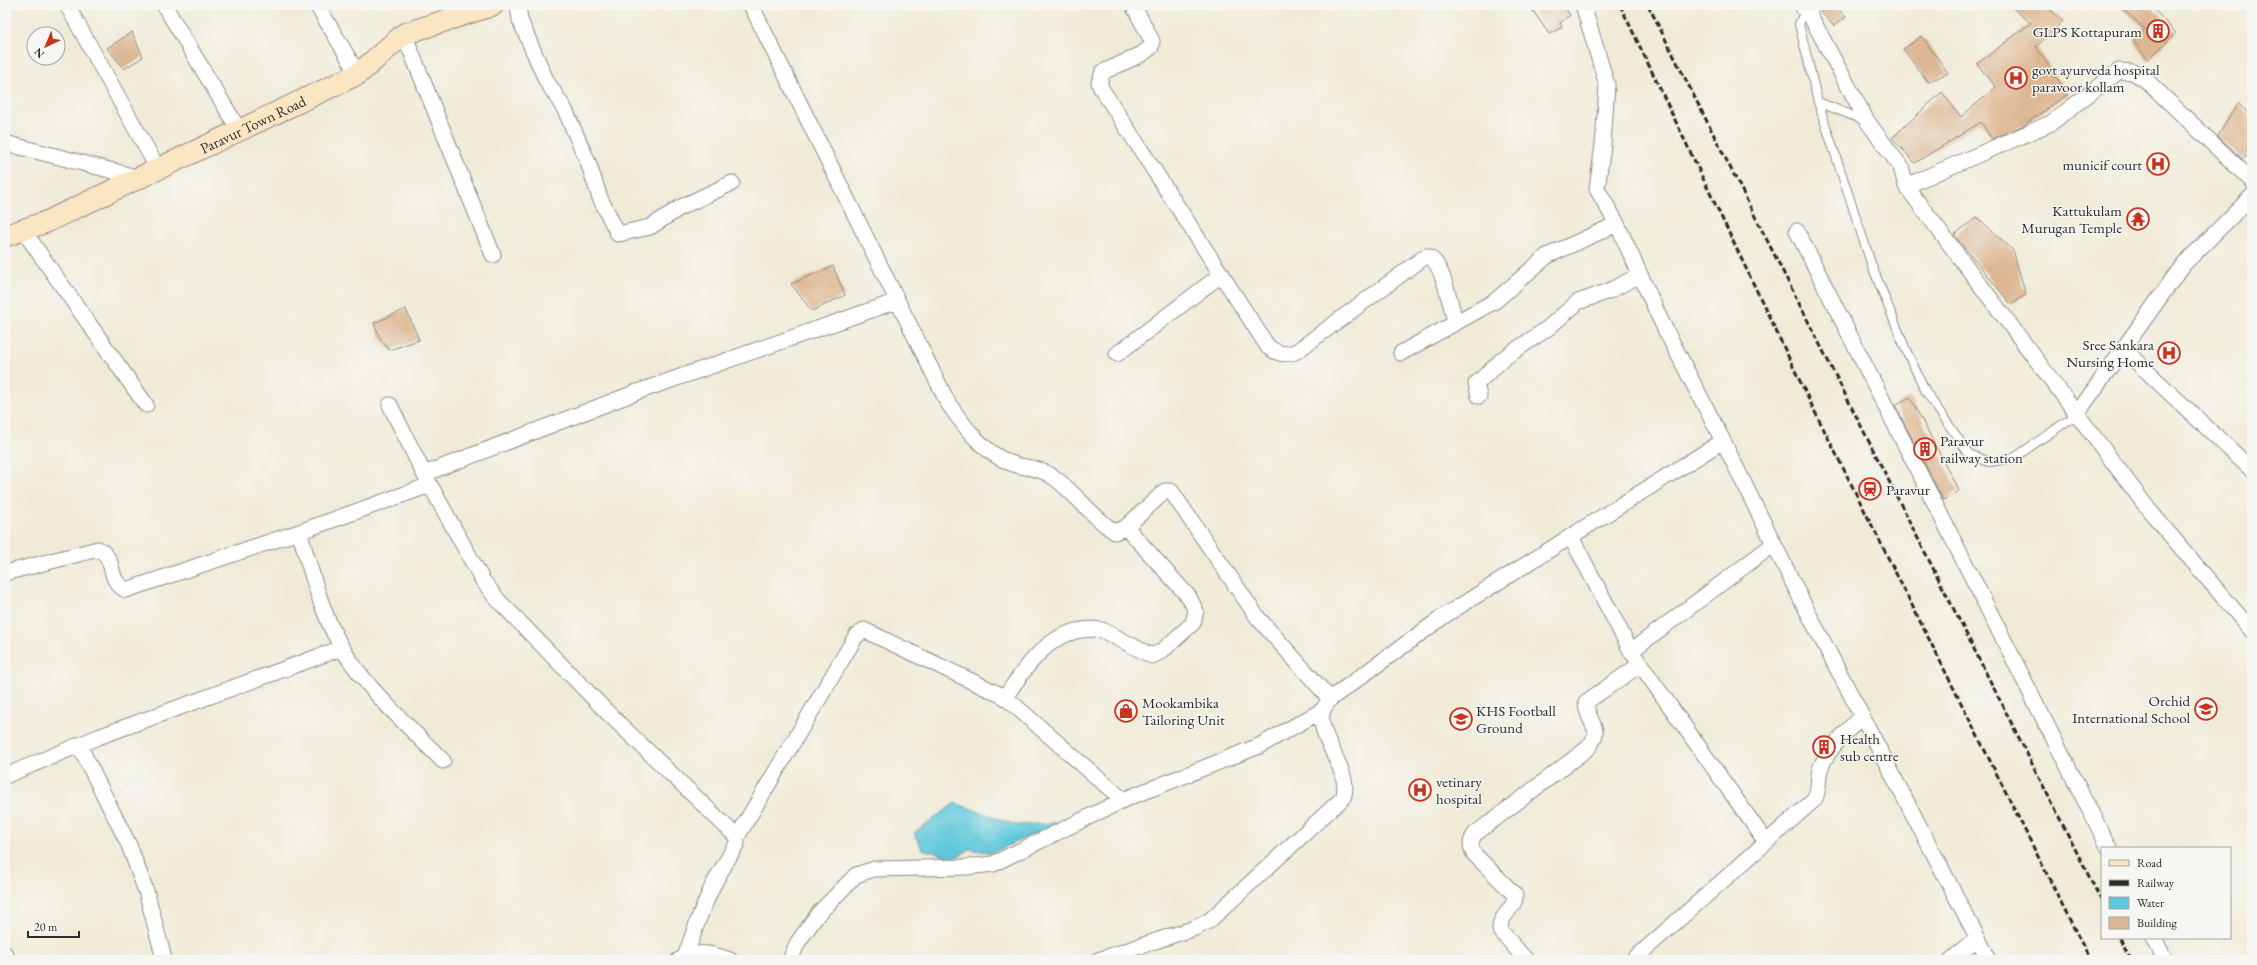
<svg xmlns="http://www.w3.org/2000/svg" width="2257" height="965" viewBox="0 0 2257 965" font-family="'EB Garamond',serif">
<style>
.water{fill:#5fc7db;stroke:#457983}
.building{fill:#ddb793}
.lines{fill:none;stroke-linecap:round;stroke-linejoin:round}
.service-casing{stroke:#8e8b82;stroke-width:10}
.minor-casing{stroke:#8e8b82;stroke-width:17}
.tertiary-casing{stroke:#8e8b82;stroke-width:21}
.secondary-casing{stroke:#8e8b82;stroke-width:23}
.service{stroke:#fff;stroke-width:8}
.minor{stroke:#fff;stroke-width:15}
.tertiary{stroke:#fff;stroke-width:19}
.secondary{stroke:#fbe6c4;stroke-width:21}
.rail{stroke:#2b2b2b;stroke-width:3;stroke-dasharray:6 3;stroke-linecap:butt}
.labels{text-anchor:middle;dominant-baseline:central;stroke-width:3;stroke-linejoin:round;paint-order:stroke}
.poi-label{font-size:15px;fill:#2b2b2b;stroke:#f6f6f2;text-anchor:start}
.street-label{font-size:15px;fill:#2b2b2b;stroke:#f6f6f2}
</style>
<rect width="100%" height="100%" fill="#f6f6f2"/>
<filter id="ink" filterUnits="userSpaceOnUse"><feTurbulence type="fractalNoise" baseFrequency=".025" numOctaves="2"/><feDisplacementMap in="SourceGraphic" scale="8" xChannelSelector="R" yChannelSelector="G"/><feConvolveMatrix kernelMatrix="1 2 1 2 8 2 1 2 1" color-interpolation-filters="sRGB"/></filter>
<filter id="wash" filterUnits="userSpaceOnUse"><feTurbulence type="fractalNoise" baseFrequency=".012" numOctaves="4" result="noise"/><feDisplacementMap in="SourceGraphic" scale="16" xChannelSelector="R" yChannelSelector="G"/><feGaussianBlur stdDeviation="0.9" result="paint"/><feColorMatrix in="noise" values="0 0 0 0 0 0 0 0 0 0 0 0 0 0 0 0 0 1.4 0 .05"/><feComposite in="paint" operator="in"/></filter>
<g filter="url(#wash)">
<rect width="100%" height="100%" fill="#f0ebd8"/>
<path class="water" d="M955,803L1016,825L1058,823L992,853L970,849L955,858L922,849L914,833Z"/>
<g id="blocks">
<path class="building" d="M1529,5H1563L1570,15L1560,23L1562,27L1549,34Z
M1829,5H1835L1846,17L1834,26L1821,12Z
M2009,5H2045L2063,21L2036,47L2068,94L2024,125L1992,139L1981,122L1915,163L1892,138L1942,92L1961,117L1996,87L1977,64L2031,23Z
M2118,5H2150L2176,33L2148,60L2133,40L2145,29Z
M132,32L143,57L124,69L107,48Z
M1922,36L1948,73L1928,82L1903,49Z
M2238,103L2252,117V153L2242,159L2218,136Z
M1977,217L2013,250L2026,295L2011,304L1954,235Z
M833,266L845,295L812,311L791,284Z
M406,309L419,340L389,350L380,338L374,323Z
M1910,397L1959,491L1943,500L1895,405Z"/>
</g>
</g>
<g filter="url(#ink)">
<use href="#blocks" fill-opacity="0" stroke="#8e8b82" stroke-width="1"/>
<g class="lines">
<g class="service-casing">
<path id="service" d="M1806,8L1799,24L1818,102L1872,266L1906,350L1926,392L1969,454L1989,462L2014,458L2076,415
M1818,102L1866,121"/>
</g>
<g class="minor-casing">
<path id="minor" d="M67,5L158,169
M164,5L239,130
M317,5L358,74
M518,5L520,20L546,80L565,110L588,162L600,198L618,234L650,227L681,207L732,183
M751,5L948,403C963,425 983,452 1008,462C1026,470 1038,465 1056,479C1077,495 1093,518 1115,532L1126,527L1165,491H1171L1258,618L1330,699
M1133,5L1152,41L1151,47L1142,54L1103,72L1099,83L1101,88L1268,347C1278,354 1285,356 1297,351L1426,256C1442,258 1451,307 1455,321
M1806,8L1867,121L1901,167L1906,186L2149,510L2252,631
M404,34L493,255
M5,143L140,178
M1906,186L2051,123L2119,71L2133,72L2147,81L2252,181
M23,230L146,405
M1797,231L2109,848
M2124,350L2252,470
M1401,353L1495,301L1547,256L1617,224
M1117,354L1222,274
M1479,396L1476,384L1504,358L1548,328L1578,302L1609,291L1640,275
M390,405L424,474L483,581L498,600L608,713L737,837V843L713,885L700,915L685,957
M2076,415L2183,265L2252,196
M1723,441L1803,603L1989,960
M424,474L637,392L897,301
M299,532C310,565 318,601 334,633C358,683 405,722 443,761
M1571,537L1631,651L1766,842
M5,573L98,549C118,559 105,579 126,590L299,532L430,485
M1631,651L1774,544
M1005,697C1029,663 1054,623 1102,630L1152,656L1162,651L1193,623L1196,611L1189,597L1126,527
M79,745L129,845L147,894L164,959
M5,776L98,737L342,648
M737,837L856,636L864,630L1005,697L1123,800
M2154,938L2165,960
M5,954L8,960
M679,960C697,950 711,953 730,960
M790,960L798,942L818,914L856,875L874,869L967,867L993,864L1123,800L1259,746L1323,710
M1098,960L1195,928L1209,921L1343,798C1354,772 1314,735 1323,710C1325,706 1328,702 1330,699L1447,614L1723,441L1662,323L1617,224L1597,189L1603,145L1607,85L1583,5
M1526,960L1500,930C1500,913 1516,909 1515,895L1474,854C1470,846 1470,841 1475,834L1588,748C1605,727 1586,723 1586,702L1641,664
M1633,960L1814,800C1821,789 1816,779 1821,767C1828,748 1848,731 1861,716
M1951,960L1978,938"/>
</g>
<g class="tertiary-casing">
<path id="tertiary" d="M1804,5L1806,8L1811,5"/>
</g>
<g class="secondary-casing">
<g id="secondary">
<path id="s1" d="M5,236L46,222L358,74L404,34L493,5"/>
</g>
</g>
<use href="#service" class="service"/>
<use href="#minor" class="minor"/>
<use href="#tertiary" class="tertiary"/>
<use href="#secondary" class="secondary"/>
<path class="rail" d="M1620,5L1810,402L2090,960
M1648,5L2102,902
M2120,938L2131,960"/>
</g>
</g>
<defs>
<g id="building-ring" transform="scale(1.15)"><circle r="9.5" fill="#f6f6f2" stroke="#c8321e" stroke-width="1.5"/><path d="M-4-6H4V6H1V3H-1V6H-4ZM-2.5-4.3h1.7v1.8h-1.7ZM.8-4.3h1.7v1.8H.8ZM-2.5-1h1.7V.8h-1.7ZM.8-1h1.7V.8H.8Z" fill="#c8321e"/></g>
<g id="hospital-ring" transform="scale(1.15)"><circle r="9.5" fill="#f6f6f2" stroke="#c8321e" stroke-width="1.5"/><path d="M-5-5h3v3.5h4V-5h3V5h-3V1.5h-4V5h-3Z" fill="#c8321e"/></g>
<g id="temple-ring" transform="scale(1.15)"><circle r="9.5" fill="#f6f6f2" stroke="#c8321e" stroke-width="1.5"/><path d="M0-6L5-2H3V0L6.5 2.5H4V6H1.5V3h-3V6H-4V2.5H-6.5L-3 0V-2H-5Z" fill="#c8321e"/></g>
<g id="station-ring" transform="scale(1.15)"><circle r="9.5" fill="#f6f6f2" stroke="#c8321e" stroke-width="1.5"/><path d="M-3-6H3Q5-6 5-4V2Q5 4 3 4L4.5 6H3L1.5 4h-3L-3 6H-4.5L-3 4Q-5 4-5 2V-4Q-5-6-3-6ZM-3.5-4v3h7v-3ZM-3.5 1v1.5H-2V1ZM2 1v1.5H3.5V1Z" fill="#c8321e"/></g>
<g id="school-ring" transform="scale(1.15)"><circle r="9.5" fill="#f6f6f2" stroke="#c8321e" stroke-width="1.5"/><path d="M0-5L7-2L0 1L-7-2ZM-4 1L0 2.5L4 1V4Q0 6-4 4Z" fill="#c8321e"/></g>
<g id="shop-ring" transform="scale(1.15)"><circle r="9.5" fill="#f6f6f2" stroke="#c8321e" stroke-width="1.5"/><path d="M-5-2.5h2.3a2.7 3.5 0 0 1 5.4 0H5L5.5 6h-11ZM-1.5-2.5h3a1.5 2.3 0 0 0-3 0Z" fill="#c8321e"/></g>
</defs>
<g fill-rule="evenodd">
<use href="#building-ring" x="2158" y="31"/>
<use href="#hospital-ring" x="2016" y="78"/>
<use href="#hospital-ring" x="2158" y="164"/>
<use href="#temple-ring" x="2138" y="219"/>
<use href="#hospital-ring" x="2169" y="353"/>
<use href="#building-ring" x="1925" y="449"/>
<use href="#station-ring" x="1870" y="489"/>
<use href="#school-ring" x="2206" y="709"/>
<use href="#shop-ring" x="1126" y="711"/>
<use href="#school-ring" x="1461" y="719"/>
<use href="#building-ring" x="1824" y="747"/>
<use href="#hospital-ring" x="1420" y="790"/>
</g>
<g class="labels">
<g class="poi-label">
<text x="2142" y="31" text-anchor="end">GLPS Kottapuram</text>
<text x="2032" y="69">govt ayurveda hospital<tspan x="2032" dy="17">paravoor kollam</tspan></text>
<text x="2142" y="164" text-anchor="end">municif court</text>
<text x="2122" y="210" text-anchor="end">Kattukulam<tspan x="2122" dy="17">Murugan Temple</tspan></text>
<text x="2154" y="344" text-anchor="end">Sree Sankara<tspan x="2154" dy="17">Nursing Home</tspan></text>
<text x="1940" y="440">Paravur<tspan x="1940" dy="17">railway station</tspan></text>
<text x="1886" y="489">Paravur</text>
<text x="2190" y="700" text-anchor="end">Orchid<tspan x="2190" dy="17">International School</tspan></text>
<text x="1142" y="702">Mookambika<tspan x="1142" dy="17">Tailoring Unit</tspan></text>
<text x="1476" y="710">KHS Football<tspan x="1476" dy="17">Ground</tspan></text>
<text x="1840" y="738">Health<tspan x="1840" dy="17">sub centre</tspan></text>
<text x="1436" y="781">vetinary<tspan x="1436" dy="17">hospital</tspan></text>
</g>
<g class="street-label">
<text stroke="none"><textPath href="#s1" startOffset="272">Paravur Town Road</textPath></text>
</g>
</g>
<rect width="2257" height="965" fill="none" stroke="#f6f6f2" stroke-width="20"/>
<rect x="2101" y="847" width="130" height="92" fill="#f6f6f2" stroke="#a5a5a2"/>
<rect x="2109" y="860" width="20" height="6" fill="#fbe6c4" stroke="#a5a5a2"/>
<text x="2137" y="867" font-size="12" fill="#2b2b2b">Road</text>
<rect x="2109" y="880" width="20" height="6" fill="#2b2b2b" stroke="#a5a5a2"/>
<text x="2137" y="887" font-size="12" fill="#2b2b2b">Railway</text>
<rect x="2109" y="897" width="20" height="12" fill="#5fc7db" stroke="#a5a5a2"/>
<text x="2137" y="907" font-size="12" fill="#2b2b2b">Water</text>
<rect x="2109" y="917" width="20" height="12" fill="#ddb793" stroke="#a5a5a2"/>
<text x="2137" y="927" font-size="12" fill="#2b2b2b">Building</text>
<g transform="translate(46 46) rotate(224)"><circle r="19" fill="#f6f6f2" stroke="#a5a5a2"/>
<path d="M0-3L7 15L0 10L-7 15Z" fill="#c8321e"/>
<text y="-6" font-size="11" font-weight="bold" text-anchor="middle" fill="#2b2b2b">N</text>
</g>
<path d="M28 931v6h51v-6" fill="none" stroke="#2b2b2b" stroke-width="2"/>
<text x="34" y="931" font-size="12" fill="#2b2b2b" stroke="#f6f6f2" stroke-width="3" paint-order="stroke">20 m</text>
</svg>
